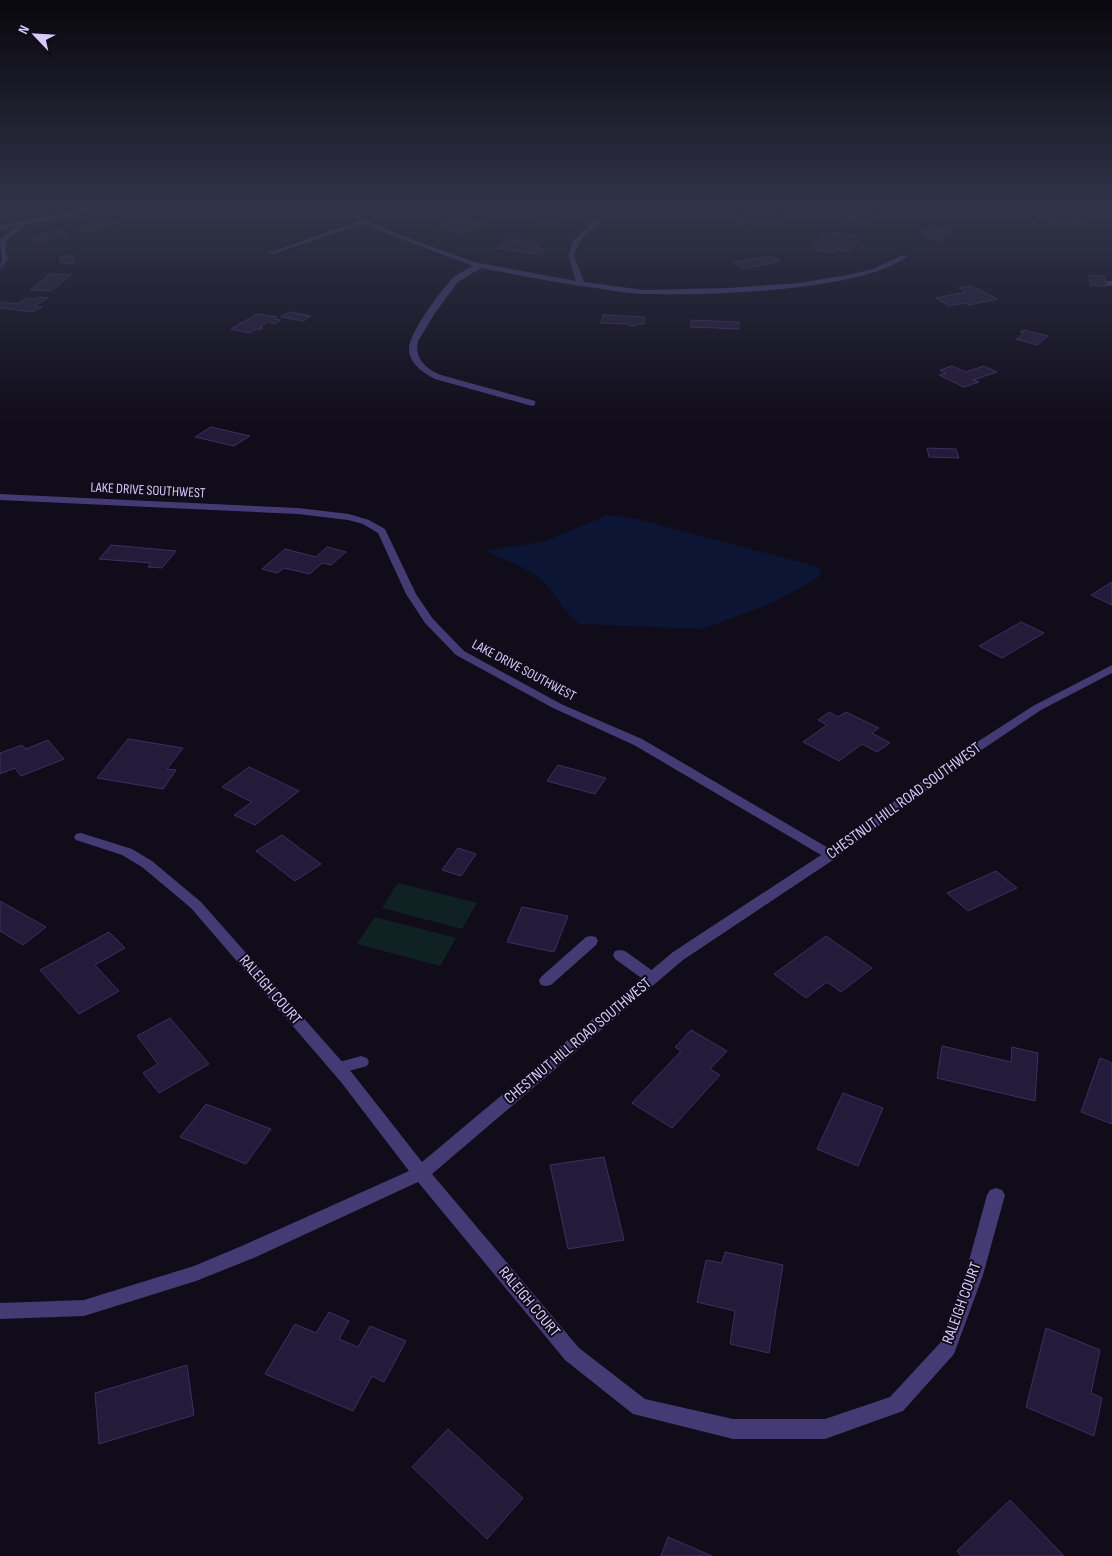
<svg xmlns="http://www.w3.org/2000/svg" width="1112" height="1556" viewBox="0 0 1112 1556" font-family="'Sofia Sans Condensed',sans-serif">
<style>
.green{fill:#102123}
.water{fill:#0c1533}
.building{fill:#241a39;stroke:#3f2e63}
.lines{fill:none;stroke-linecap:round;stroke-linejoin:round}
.service{fill:#443b75;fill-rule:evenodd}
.minor{fill:#443b75;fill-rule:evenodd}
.labels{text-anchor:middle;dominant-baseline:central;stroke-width:4;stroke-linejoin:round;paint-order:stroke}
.street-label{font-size:14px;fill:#d5cafa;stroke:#100c1a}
.near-street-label{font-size:16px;fill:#d5cafa;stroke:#100c1a}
</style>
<rect width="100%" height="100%" fill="#100c1a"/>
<path class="green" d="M398,883L477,903L462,929L382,908Z
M375,917L456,938L440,966L357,944Z"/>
<path class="water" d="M608,515L633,518L819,567L821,571L818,578L770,604L702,629L579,624C564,612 556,596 544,582C533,571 500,557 485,551L545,541Z"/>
<path class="building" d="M539,209H563L560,211L571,212L553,221L526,217Z
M840,209H861L875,214L852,222L824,214Z
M1056,211L1084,221L1064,226L1054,223L1058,222L1036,217Z
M762,212H776L785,225L742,224L737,216L763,215Z
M460,218L477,223L481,222L489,224L462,233L437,225Z
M110,220L119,223L87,232L78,228Z
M947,228L952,234L941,235L946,240H933L931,238H926L920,231Z
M57,230L66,233L40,242L31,238Z
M832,232L855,236L849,241L858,242L848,251L838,250L834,253L810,249L823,236H827Z
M511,239L536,243L533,245L539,246L536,248L546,250L539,255L497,248Z
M74,255V263L61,264L60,257Z
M773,256L781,261L742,269L733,262Z
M50,274L71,275L51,291L30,290Z
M1088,275L1104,276L1107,286L1091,285Z
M971,286L997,299L969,305L965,303L949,306L936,298L966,292L959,288Z
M40,297L48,298L34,306L42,307L33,312L0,308V304L3,302L18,304L27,298L37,299Z
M290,312L311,316L303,321L281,317Z
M257,314L277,317L274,319L281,320L275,324L268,322L260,327L263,328L259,330L256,329L250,333L231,329Z
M603,315L645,317L644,324H637L636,326H630V324L601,323Z
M691,320L739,322V329L691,327Z
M1024,330L1048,336L1037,345L1016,339L1024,333L1020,332Z
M952,366L966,372L984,366L997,372L973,380L979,382L964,387L939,375L946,373L940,370Z
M211,427L250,436L234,446L195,437Z
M927,448L956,449L959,458L929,457Z
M111,545L176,551L162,568L148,567L151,563L99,559Z
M327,547L346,552L331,565L322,563L310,574L284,568L277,573L262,569L285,549L316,557Z
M1112,582V605L1091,595Z
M1021,622L1044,633L1002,658L979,646Z
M829,712L838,717L846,712L879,728L872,733L890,743L877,752L862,744L839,761L803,742L827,725L818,720Z
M128,739L183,748L167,769L176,770L163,789L97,778Z
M48,740L64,759L21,776L15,768L0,774V753L22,745L26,749Z
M558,765L606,778L595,794L547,781Z
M249,767L299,791L255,825L234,815L252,802L222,787Z
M282,835L321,864L295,881L256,851Z
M458,848L476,854L461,876L442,870Z
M996,871L1017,888L968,911L947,893Z
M0,901L46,927L23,945L0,931Z
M522,907L568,916L554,952L507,942Z
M109,932L125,948L95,965L119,991L79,1014L40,970Z
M826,936L872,968L841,992L827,982L806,998L774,974Z
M170,1018L209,1064L159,1093L143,1073L158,1064L137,1036Z
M691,1030L727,1051L710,1069L720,1075L672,1128L632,1103L681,1051L675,1047Z
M942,1046L1011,1062L1012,1047L1038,1053L1035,1101L937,1078Z
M1100,1058L1112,1063V1124L1081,1112Z
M843,1093L883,1108L858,1166L817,1149Z
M206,1104L271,1129L246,1164L180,1137Z
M604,1157L624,1240L568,1249L550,1165Z
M725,1252L783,1265L769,1353L730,1344L735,1311L697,1302L706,1260L722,1263Z
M329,1312L349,1321L339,1339L358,1347L370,1326L406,1341L384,1382L372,1376L353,1411L265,1374L295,1324L316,1333Z
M1046,1328L1100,1350L1091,1393L1102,1398L1094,1436L1026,1407Z
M187,1365L194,1415L99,1444L95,1393Z
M448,1429L523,1498L487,1539L412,1467Z
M1010,1500L1064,1556H961L957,1551Z
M668,1537L712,1556H661Z"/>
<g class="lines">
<path class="service" d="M1107,281H1112V286L1107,285Z
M591,936L596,937L598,941L596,945L551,985L546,986L541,985L539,981L541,977L586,937Z
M620,950L625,951L657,974L659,978L657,982L652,983L647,982L615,959L613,955L615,951Z
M361,1056L367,1058L369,1062L367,1066L338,1074L332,1072L330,1068L332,1064Z"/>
<path class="minor" d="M87,209H97L25,225L24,227L6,241L5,250L8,259L0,269L2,259L0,240L17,226L0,230V226Z
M337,209H344L392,232L474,262L576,281L568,256L574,240L606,209H612L580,241L574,256L584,282L644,290L728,288L799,283L853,274L873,269L903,255L908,256C865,291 703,296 645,294C631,294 617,291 603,289C563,284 522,276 481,268L458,282L435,313L418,341C414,358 426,369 441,375L535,401V405L532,406L435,379C424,373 411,365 409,351C407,335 441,290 453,278C458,273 466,270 473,266L388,234L365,223L273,254L268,253L360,221Z
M0,494L298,508L349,514L369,520L385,529L416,594L433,619L464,651L561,704L642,739L830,849L960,753L1033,706L1112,665V673L1041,710L968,759L836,858L683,960L432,1174L579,1348L645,1399L733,1419H825L890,1397L940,1343L965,1275L987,1195L990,1190L996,1188L1002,1190L1005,1195L983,1275L954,1354L903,1411L825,1439H733L633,1414L565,1360L418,1182L256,1257L196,1281L84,1316L0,1319V1303L84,1300L194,1266L244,1245L409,1171L341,1082L191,908L142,867L122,855L76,840L74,837L76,834L81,833L132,849L152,861L201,902L353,1074L422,1162L673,952L821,855L634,745L553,708L456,655L425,623L406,594L378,533L363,524L348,520L298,514L0,500Z"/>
</g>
<linearGradient id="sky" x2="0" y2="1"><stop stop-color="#09070e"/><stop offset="0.49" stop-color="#313449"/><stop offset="1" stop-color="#313449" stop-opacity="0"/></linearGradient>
<rect width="1112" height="426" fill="url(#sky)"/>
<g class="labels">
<g class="street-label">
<text transform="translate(148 490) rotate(3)">LAKE DRIVE SOUTHWEST</text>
<text transform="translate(524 670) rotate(28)">LAKE DRIVE SOUTHWEST</text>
</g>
<g class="near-street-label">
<text transform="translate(904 801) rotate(-36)">CHESTNUT HILL ROAD SOUTHWEST</text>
<text transform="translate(270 990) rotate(49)">RALEIGH COURT</text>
<text transform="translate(578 1041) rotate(-40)">CHESTNUT HILL ROAD SOUTHWEST</text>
<text transform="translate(529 1302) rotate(50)">RALEIGH COURT</text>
<text transform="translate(962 1303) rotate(-70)">RALEIGH COURT</text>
</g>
</g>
<g transform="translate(35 35) rotate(295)" stroke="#100c1a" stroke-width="4" paint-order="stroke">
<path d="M0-4L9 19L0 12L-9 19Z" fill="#d5cafa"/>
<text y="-8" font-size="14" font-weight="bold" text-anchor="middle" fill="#d5cafa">N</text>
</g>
</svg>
